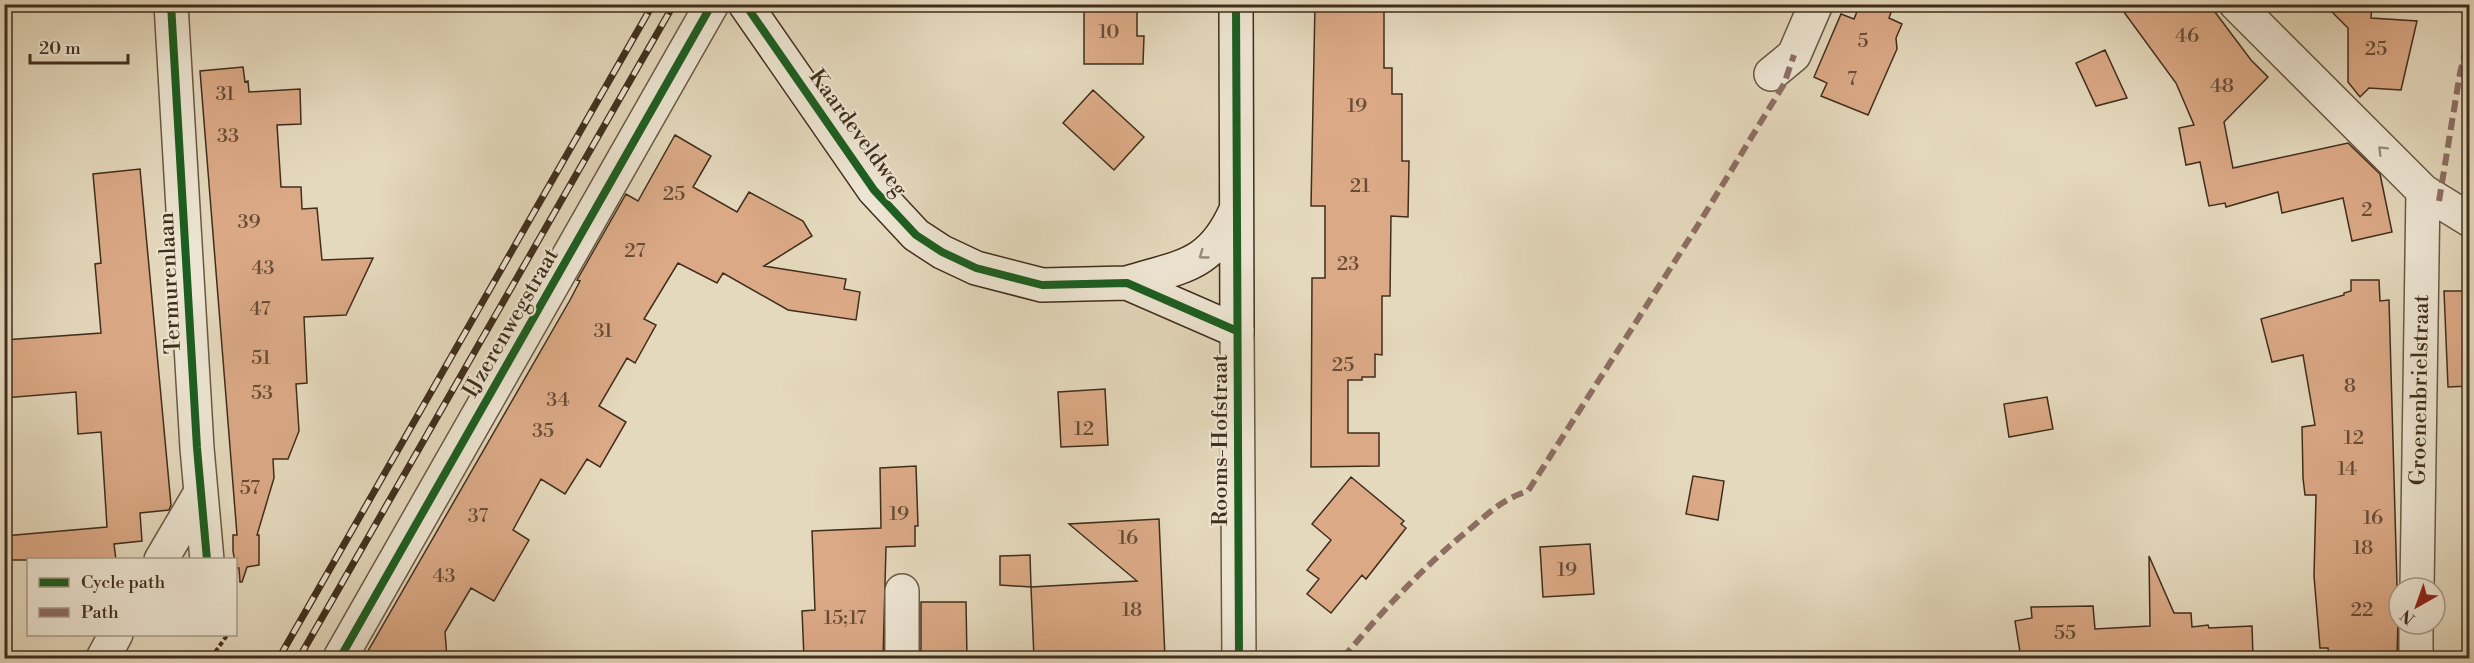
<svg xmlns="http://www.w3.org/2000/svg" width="2474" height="663" viewBox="0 0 2474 663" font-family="'Libre Bodoni',serif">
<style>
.building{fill:#dba986;stroke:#402e1c;stroke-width:1.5}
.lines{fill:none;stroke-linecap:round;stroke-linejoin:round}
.street-casing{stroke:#695944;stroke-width:36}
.secondary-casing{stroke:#402e1c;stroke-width:36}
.path{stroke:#402e1c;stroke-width:4;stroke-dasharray:4.5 3;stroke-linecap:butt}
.street{stroke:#eee6d4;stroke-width:33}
.secondary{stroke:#eee6d4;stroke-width:33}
.rail-casing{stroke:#402e1c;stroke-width:7}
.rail{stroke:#eee6d4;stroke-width:4.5;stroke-dasharray:14;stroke-linecap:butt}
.quiet{stroke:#8d6e63;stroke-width:6;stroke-dasharray:12 6;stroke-linecap:butt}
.cycleway-casing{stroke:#eee6d4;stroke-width:11}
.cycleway{stroke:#1b5e20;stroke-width:8}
.oneway{stroke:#978a78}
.labels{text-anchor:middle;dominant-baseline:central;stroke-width:4.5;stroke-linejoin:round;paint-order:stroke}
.number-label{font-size:20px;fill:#674d36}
.street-label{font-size:22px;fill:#402e1c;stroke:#eee6d4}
</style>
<rect width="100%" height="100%" fill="#e5d9bd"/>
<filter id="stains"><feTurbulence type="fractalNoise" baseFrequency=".00333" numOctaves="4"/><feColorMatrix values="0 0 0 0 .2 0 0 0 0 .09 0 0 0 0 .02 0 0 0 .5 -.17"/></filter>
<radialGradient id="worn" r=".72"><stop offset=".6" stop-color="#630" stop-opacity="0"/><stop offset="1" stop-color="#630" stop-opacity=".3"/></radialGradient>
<path class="building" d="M1315,4H1384V68H1392V94H1402V161H1409L1408,217L1391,216L1390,296H1382V355L1375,354V377H1362V380H1348V433H1379V466L1311,467L1312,278H1325V206H1311Z
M1860,4H1894L1889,18L1902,24L1896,38L1897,49L1868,115L1821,96L1827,83L1814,77L1841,14L1854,19Z
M2118,4H2209L2251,60L2268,77L2224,122L2233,168L2348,143L2380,174L2392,232L2352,241L2343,198L2282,213L2278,192L2226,207L2225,203L2209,206L2200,162L2186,165L2179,128L2194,125L2176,83Z
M2324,4H2372L2371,18L2417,21L2401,90L2369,88L2360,97L2348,82V28Z
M1084,5L1137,6V36H1144L1143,64H1084Z
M2105,50L2127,98L2096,106L2076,63Z
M243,67L245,82L248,81L249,92L300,89L301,124L277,125L281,187H301L302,209L317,208L322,260L373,258L346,315L304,317L307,383L296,384L299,431L288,459H273L274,478L257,535H259V565L247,567L242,582H240L239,568H236L233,551V535H237L200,71Z
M1093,90L1144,137L1114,170L1063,123Z
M675,135L711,156L693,187L737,212L749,192L803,221L812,236L764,266L846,279L844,289L860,292L856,320L788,310L723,273L717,283L678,263L644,319L656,325L635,363L627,358L599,406L626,422L600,467L587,459L565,494L541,479L513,530L529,540L494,601L471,588L445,632L447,658H381L368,651L570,300L580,281L577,280L626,194L638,201Z
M140,169L171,505L169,510L140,513L142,541L114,544L116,560H4V536L107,527L101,432L78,434L76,392L4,398V340L101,333L95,264L101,263L93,174Z
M2351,280H2379L2380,301L2389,300L2398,620L2397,658H2329L2328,648H2320L2314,576L2316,495H2305L2303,478L2302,427L2315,425L2303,355L2272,362L2261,319L2344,295V293L2351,291Z
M2444,291H2469V386L2448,387Z
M1105,389L1108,445L1061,447L1058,392Z
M2047,397L2053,429L2009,437L2004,404Z
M916,466L918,526H915V546L886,547L883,658H804L802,611L815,610L812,531L881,528L880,468Z
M1693,476L1724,481L1718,520L1686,514Z
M1351,477L1404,521L1401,524L1406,528L1366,579L1362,575L1331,613L1307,594L1319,579L1307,570L1331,540L1312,524Z
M1159,519L1165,658H1034L1031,587L1137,581L1069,524Z
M1590,544L1594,594L1543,597L1540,547Z
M1030,555L1031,587L1000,585V556Z
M2149,556L2174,613H2191L2192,627L2208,625L2209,628L2252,626L2253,658H2021L2015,621L2032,618L2031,607L2093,606L2095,629L2150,626Z
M921,602H966L967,658H921Z"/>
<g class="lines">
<g class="street-casing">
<path id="street" d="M171,4L197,448L207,560
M2236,4L2423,191L2470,220
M1771,74L1794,55L1816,4
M1237,331L1239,658
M161,560L201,492
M2417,588L2423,191
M902,591V658
M103,658L116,634
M340,658L712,4
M2416,658V624"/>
</g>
<g class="secondary-casing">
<path id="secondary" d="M745,4L874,190L916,235L942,252L976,268L1042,285L1127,283L1237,331L1236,4
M1127,283C1182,266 1211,267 1236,210"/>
</g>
<path class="path" d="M211,658L228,634"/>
<use href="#street" class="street"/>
<use href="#secondary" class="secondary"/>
<g class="rail-casing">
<path id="rail" d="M279,658L653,4
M299,658L674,4"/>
</g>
<use href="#rail" class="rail"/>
<path class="quiet" d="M2439,201L2460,73L2465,53L2470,51
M1343,658C1382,611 1423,567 1471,528C1491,511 1503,499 1528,491L1698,225L1784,84L1794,55"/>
<g class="cycleway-casing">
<path id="cycleway" d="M171,4L197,448L207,560
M745,4L874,190L916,235L942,252L976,268L1042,285L1127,283L1237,331
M1236,4L1239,658
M340,658L712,4"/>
</g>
<use href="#cycleway" class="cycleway"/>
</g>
<defs><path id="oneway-chevron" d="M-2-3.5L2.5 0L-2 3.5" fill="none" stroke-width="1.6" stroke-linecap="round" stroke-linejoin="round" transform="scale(1.5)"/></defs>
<g class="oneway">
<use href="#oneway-chevron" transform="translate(2382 150) rotate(-135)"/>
<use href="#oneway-chevron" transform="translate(1203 255) rotate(144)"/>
</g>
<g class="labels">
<g class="number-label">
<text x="1109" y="32">10</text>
<text x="2187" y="36">46</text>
<text x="1863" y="41">5</text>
<text x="2376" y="49">25</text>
<text x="1852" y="79">7</text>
<text x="2222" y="86">48</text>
<text x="225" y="94">31</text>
<text x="1357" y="106">19</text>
<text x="228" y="136">33</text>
<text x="1360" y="186">21</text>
<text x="674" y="194">25</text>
<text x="2367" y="210">2</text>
<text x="249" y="222">39</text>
<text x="635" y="251">27</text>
<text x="1348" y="264">23</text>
<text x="263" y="268">43</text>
<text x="260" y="309">47</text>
<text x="603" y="331">31</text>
<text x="261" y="358">51</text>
<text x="1343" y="365">25</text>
<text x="2350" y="386">8</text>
<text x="262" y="393">53</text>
<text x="558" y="400">34</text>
<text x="1084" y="429">12</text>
<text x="543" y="431">35</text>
<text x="2354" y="438">12</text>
<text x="2347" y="469">14</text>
<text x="250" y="488">57</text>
<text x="899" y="514">19</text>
<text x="478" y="516">37</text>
<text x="2373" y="518">16</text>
<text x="1128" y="538">16</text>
<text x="2363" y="548">18</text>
<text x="1567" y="570">19</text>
<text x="444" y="576">43</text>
<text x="1132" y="610">18</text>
<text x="2362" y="610">22</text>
<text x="845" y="618">15;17</text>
<text x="2065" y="633">55</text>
</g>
<g class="street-label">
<text transform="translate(858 133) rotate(54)">Kaardeveldweg</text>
<text transform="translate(170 283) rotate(-93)">Termurenlaan</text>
<text transform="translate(511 323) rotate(-60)">IJzerenwegstraat</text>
<text transform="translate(2420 390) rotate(-89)">Groenenbrielstraat</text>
<text transform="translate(1220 440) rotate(-90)">Rooms-Hofstraat</text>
</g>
</g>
<rect width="2474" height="663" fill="none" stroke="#e5d9bd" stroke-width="24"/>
<rect x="6" y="6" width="2462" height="651" fill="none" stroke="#402e1c" stroke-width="3"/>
<rect x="12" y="12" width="2450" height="639" fill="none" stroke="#402e1c" stroke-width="1.5"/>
<rect x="27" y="558" width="210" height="78" fill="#eee6d4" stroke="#a89c8a" stroke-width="1.5"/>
<rect x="39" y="578" width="30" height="9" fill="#1b5e20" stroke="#a89c8a" stroke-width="1.5"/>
<text x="81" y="588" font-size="18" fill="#402e1c">Cycle path</text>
<rect x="39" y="608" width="30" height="9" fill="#8d6e63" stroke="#a89c8a" stroke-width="1.5"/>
<text x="81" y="618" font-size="18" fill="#402e1c">Path</text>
<g transform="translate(2417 606) rotate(220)"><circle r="28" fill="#eee6d4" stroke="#a89c8a" stroke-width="1.5"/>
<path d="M0-4.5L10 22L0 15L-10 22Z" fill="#8f2418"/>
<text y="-9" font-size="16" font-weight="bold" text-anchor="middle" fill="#402e1c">N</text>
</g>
<path d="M30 54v9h98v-9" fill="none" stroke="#402e1c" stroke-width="3"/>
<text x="39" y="54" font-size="18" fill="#402e1c" stroke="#eee6d4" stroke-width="4.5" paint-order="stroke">20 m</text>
<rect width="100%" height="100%" filter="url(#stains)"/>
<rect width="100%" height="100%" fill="url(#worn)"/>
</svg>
